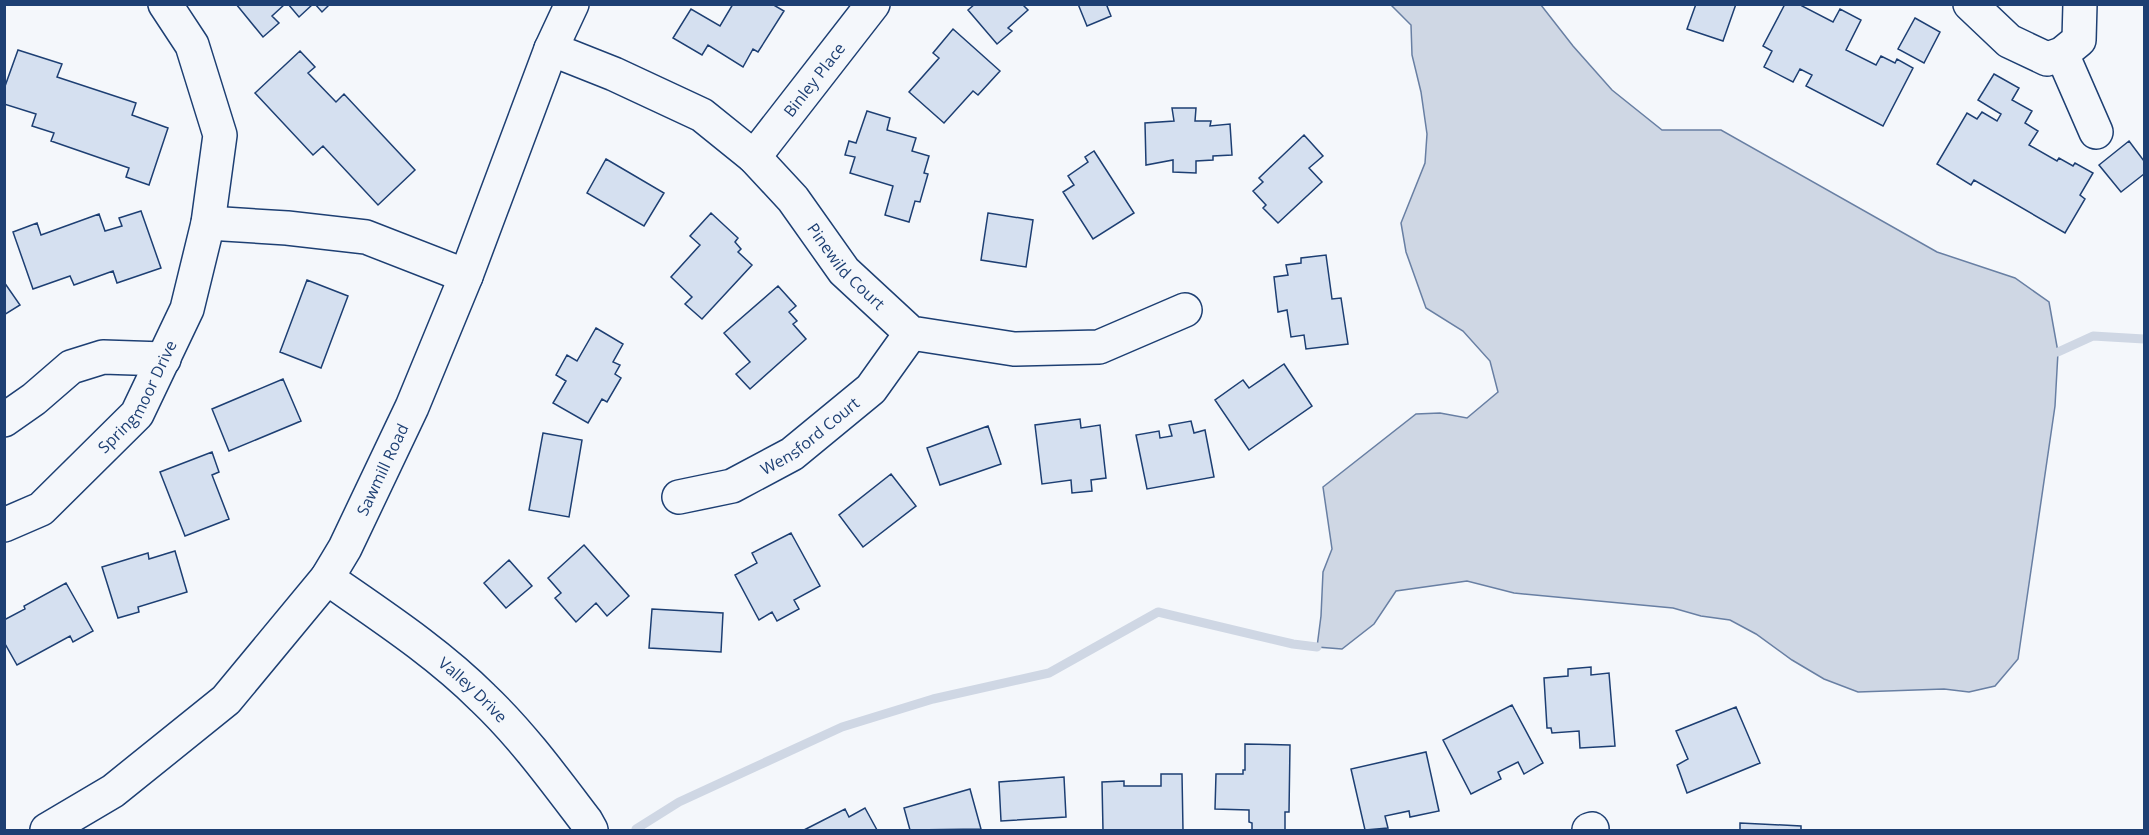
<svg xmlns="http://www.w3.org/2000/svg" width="2149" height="835" viewBox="0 0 2149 835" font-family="'Open Sans',sans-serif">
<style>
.water{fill:#cfd7e4;stroke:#687fa3;stroke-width:1.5}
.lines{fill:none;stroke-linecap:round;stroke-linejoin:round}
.stream{stroke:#cfd7e4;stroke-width:9}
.building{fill:#d5e0f0;stroke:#1d3f73;stroke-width:1.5}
.minor-casing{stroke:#1d3f73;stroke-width:36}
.minor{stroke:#f4f7fb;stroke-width:33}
.labels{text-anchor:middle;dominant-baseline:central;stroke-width:4.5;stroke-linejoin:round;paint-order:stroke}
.street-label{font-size:16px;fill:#1d3f73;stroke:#f4f7fb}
</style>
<rect width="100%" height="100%" fill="#f4f7fb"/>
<path class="water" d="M1391,5H1541L1573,46L1612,90L1662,130H1721L1937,252L2015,278L2049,302L2058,352L2055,406L2018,659L1995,686L1969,692L1944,689L1858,692L1824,679L1792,660L1756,634L1730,620L1701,616L1673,608L1514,593L1467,581L1396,591L1374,624L1342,649L1317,647L1321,616L1323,572L1332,549L1323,487L1416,414L1440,413L1467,418L1498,392L1490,361L1463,331L1426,308L1406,252L1401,223L1425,163L1427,134L1421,92L1412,55L1411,25Z"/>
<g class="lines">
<path class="stream" d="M2058,352L2093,336L2144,339
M636,829L679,802L842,727L933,699L1049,673L1158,612L1293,644L1317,647"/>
</g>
<path class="building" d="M236,4H285L272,16L279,23L263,37Z
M288,4H313L299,17Z
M315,4H330L322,12Z
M733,4H772L784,11L758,52L753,49L743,67L708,45L702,55L673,38L691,9L720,26Z
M975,4H1026L1024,6L1028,10L1008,28L1012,31L997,44L968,10Z
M1078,4H1110L1107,6L1111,16L1087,26Z
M1696,4H1736L1723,41L1687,29Z
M1785,4H1803L1802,6L1833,22L1840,9L1861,20L1846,50L1876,65L1881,56L1895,63L1897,59L1913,68L1883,126L1806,86L1812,75L1800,69L1793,82L1764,67L1772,51L1763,46Z
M1915,18L1940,32L1924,63L1898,49Z
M953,29L1000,71L978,95L973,91L944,123L909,92L939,58L933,53Z
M18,50L62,64L57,77L136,103L132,115L168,128L149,185L126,177L129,168L51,141L54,133L32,126L36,114L4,104V89Z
M300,51L315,67L308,73L336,102L344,94L415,170L378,205L323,146L313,155L255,93Z
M1994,74L2019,88L2012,100L2032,111L2025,123L2038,131L2029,145L2057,161L2059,158L2073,166L2075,163L2093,173L2080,195L2085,199L2065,233L1974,180L1971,185L1937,164L1967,113L1977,119L1982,112L1997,121L2001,114L1978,100Z
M1172,108H1196L1195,121H1211L1210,126L1230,124L1232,155L1213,156V160L1196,161V173L1173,172V160L1146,165L1145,123L1174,121Z
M867,111L890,118L887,130L916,138L912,151L929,156L924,173L928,174L920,202L915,201L909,222L885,215L893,186L850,173L855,157L845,155L849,141L856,143Z
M1304,135L1323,156L1309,168L1322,182L1278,223L1263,208L1266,205L1253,191L1263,182L1259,178Z
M2129,141L2144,161V174L2121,192L2099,165Z
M1094,151L1134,213L1093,239L1063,192L1074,185L1068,176L1088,162L1085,157Z
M606,159L664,193L644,226L587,193Z
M141,211L161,268L117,283L113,271L74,285L70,276L33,289L13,232L37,223L41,235L99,214L105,231L122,226L119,218Z
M711,213L738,238L735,242L741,249L738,252L752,265L702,319L685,304L692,297L671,277L700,245L690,236Z
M988,213L1033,220L1026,267L981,260Z
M1326,255L1332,299L1341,298L1348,344L1306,349L1304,335L1291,337L1287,310L1278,312L1274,277L1288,275L1286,265L1301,263V258Z
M307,280L348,296L321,368L280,352Z
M4,282L20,305L4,315Z
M778,286L796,306L789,312L797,321L793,324L806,339L750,389L736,374L750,362L724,333Z
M596,328L623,344L613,362L620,365L615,374L621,378L607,402L602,399L588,423L553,403L566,381L556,375L567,355L577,361Z
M1284,364L1312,406L1249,450L1215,400L1243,380L1249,388Z
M283,379L301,421L229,451L212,409Z
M1080,419L1081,428L1100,425L1106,478L1091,480L1092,491L1072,493L1071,480L1042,484L1035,425Z
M1191,421L1194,433L1205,430L1214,477L1147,489L1136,435L1159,431L1160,438L1172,436L1169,425Z
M988,426L1001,464L940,485L927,448Z
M543,433L582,440L569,517L529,510Z
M212,452L219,472L212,475L229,519L185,536L160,472Z
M891,474L916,506L863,547L839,515Z
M791,533L820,586L794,600L799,609L777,621L772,612L759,620L735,575L757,563L752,553Z
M584,545L629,596L607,616L596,603L576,622L555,598L561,593L548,578Z
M175,551L187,592L138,607L139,612L118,618L102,567L148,553L149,559Z
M509,560L532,586L506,608L484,583Z
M66,583L93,631L73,642L70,636L17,665L4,642V620L25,609L24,606Z
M652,609L723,613L721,652L649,648Z
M1591,667V675L1609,673L1615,746L1580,748L1579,731L1552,733L1551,728H1547L1544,678L1568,676V669Z
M1512,705L1543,763L1524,774L1518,762L1498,772L1501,779L1471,794L1443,740Z
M1736,707L1760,763L1687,793L1677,765L1688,759L1676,731Z
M1245,744L1290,745L1289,812H1285V830H1252V823L1249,822V810L1215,809L1216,774H1243V770H1245Z
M1426,752L1439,811L1410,817L1409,811L1385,816L1388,828L1365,830L1351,769Z
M1161,774H1182L1183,830H1103L1102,782L1124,781V786H1161Z
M1064,777L1066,817L1001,821L999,782Z
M970,789L981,829L910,830L904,808Z
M865,808L877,830H804L845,809L849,817Z
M1740,823L1801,826V830H1740Z"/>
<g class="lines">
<g class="minor-casing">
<g id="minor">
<path d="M1970,4L2009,41L2047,59L2062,54L2079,40L2080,4"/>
<path id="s1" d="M551,49L614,74L702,115L754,157L793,199L844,271L911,333L1014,349L1099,347L1185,310"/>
<path d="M2062,54L2096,132"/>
<path id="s2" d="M754,157L873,4"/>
<path d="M208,223L287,228L366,237L466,276"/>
<path d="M4,420L34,399L71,367L103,357L164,359"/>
<path id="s3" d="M679,497L732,486L792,454L871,389L911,333"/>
<path id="s4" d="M4,525L41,509L137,414L187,309L208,223L220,135L192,45L165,4"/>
<path id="s5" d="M327,578C380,615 437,652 483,698C522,735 554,779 586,821L591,830"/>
<path id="s6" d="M47,830L113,791L226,700L327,578L345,548L412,407L466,276L551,49L572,4"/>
<path d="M1589,830L1592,829"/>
</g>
</g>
<use href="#minor" class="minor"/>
</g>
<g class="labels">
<g class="street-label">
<text stroke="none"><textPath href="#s2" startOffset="98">Binley Place</textPath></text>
<text stroke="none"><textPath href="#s1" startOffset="375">Pinewild Court</textPath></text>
<text stroke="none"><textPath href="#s4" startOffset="190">Springmoor Drive</textPath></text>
<text stroke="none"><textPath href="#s3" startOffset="147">Wensford Court</textPath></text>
<text stroke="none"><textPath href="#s6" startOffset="502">Sawmill Road</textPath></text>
<text stroke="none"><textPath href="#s5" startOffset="184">Valley Drive</textPath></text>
</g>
</g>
<rect width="2149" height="835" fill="none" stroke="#1d3f73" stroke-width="12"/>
</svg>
